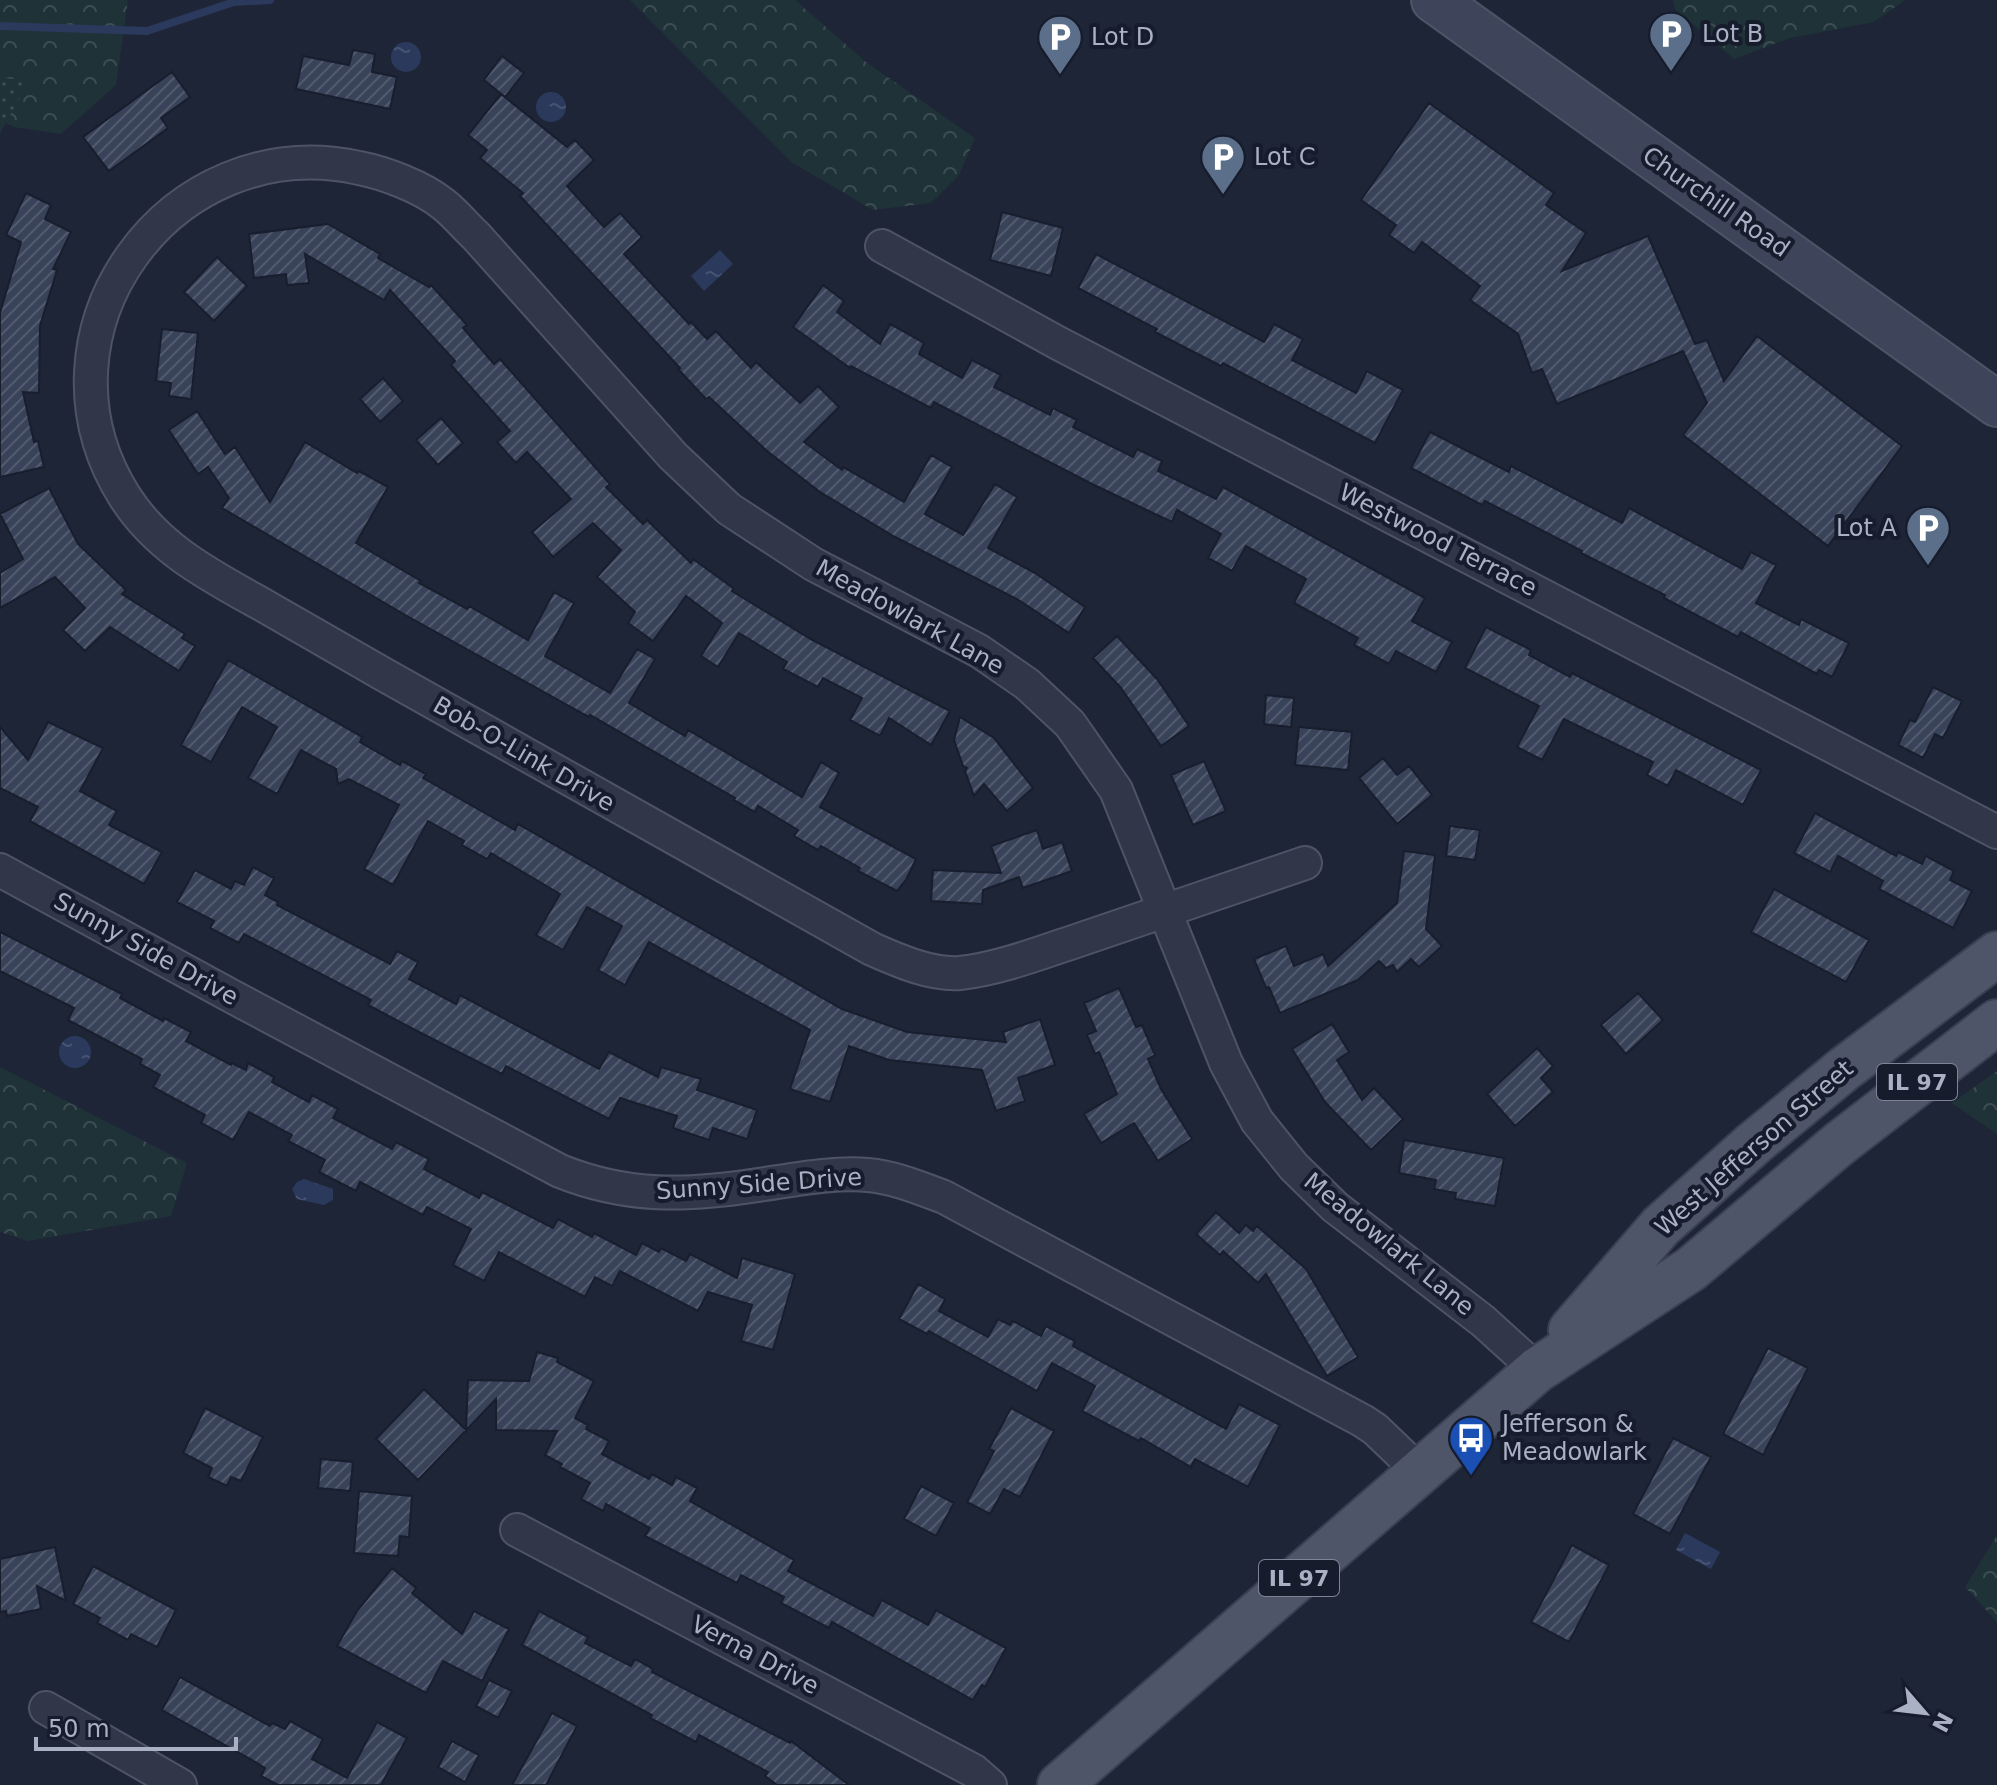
<svg xmlns="http://www.w3.org/2000/svg" width="1997" height="1785" viewBox="0 0 1997 1785" font-family="'DejaVu Sans',sans-serif">
<style>
.forest{fill:url(#forest-crowns)}
.park{fill:url(#park-dots)}
.water{fill:url(#water-ripples)}
.lines{fill:none;stroke-linecap:round;stroke-linejoin:round}
.stream{stroke:#2b395c;stroke-width:8}
.building{fill:url(#building-hatch);stroke:#181e2e;stroke-width:2}
.street-casing{stroke:#4e5466;stroke-width:36}
.secondary-casing{stroke:#4e5466;stroke-width:48}
.primary-casing{stroke:#3a4051;stroke-width:48}
.street{stroke:#313748;stroke-width:32}
.secondary{stroke:#3e455b;stroke-width:44}
.primary{stroke:#4e5568;stroke-width:44}
.labels{text-anchor:middle;dominant-baseline:central;stroke-width:8;stroke-linejoin:round;paint-order:stroke}
.shield{fill:#161c2c;stroke:#7e8497;stroke-width:2}
.shield-label{font-size:22px;font-weight:bold;fill:#aab1c5}
.poi-label{font-size:24px;fill:#aab1c5;stroke:#161c2c;text-anchor:start}
.street-label{font-size:24px;fill:#aab1c5;stroke:#161c2c}
</style>
<defs>
<pattern id="forest-crowns" width="20" height="18" patternUnits="userSpaceOnUse" patternTransform="scale(2)"><rect width="20" height="18" fill="#1f3238"/><path d="M2 6a3 3 0 1 1 6 0M12 15a3 3 0 1 1 6 0" fill="none" stroke="#3d4d53"/></pattern>
<pattern id="park-dots" width="8" height="8" patternUnits="userSpaceOnUse" patternTransform="scale(2)"><rect width="8" height="8" fill="#1f3238"/><path d="M2 2h.1M6 6h.1" fill="none" stroke="#3d4d53" stroke-width="1.8" stroke-linecap="round"/></pattern>
<pattern id="water-ripples" width="26" height="14" patternUnits="userSpaceOnUse" patternTransform="scale(2)"><rect width="26" height="14" fill="#2b395c"/><path d="M2 4q2-2 4 0t4 0M15 11q2-2 4 0t4 0" fill="none" stroke="#475372"/></pattern>
<pattern id="building-hatch" width="6" height="6" patternUnits="userSpaceOnUse" patternTransform="scale(2)"><rect width="6" height="6" fill="#384258"/><path d="M-1 1l2-2M0 6l6-6M5 7l2-2" fill="none" stroke="#525b6e"/></pattern>
</defs>
<rect width="100%" height="100%" fill="#1d2537"/>
<path class="forest" d="M0,0H128L116,85L61,134L14,127L0,120Z
M630,0H795L866,62L975,138L959,175L931,203L873,210L791,162Z
M1673,0H1905L1874,22L1790,38L1734,59L1675,9Z
M0,1067L187,1163L171,1216L28,1241L0,1232Z
M1997,1071V1134L1952,1103Z
M1997,1535V1622L1965,1587Z"/>
<path class="park" d="M0,78L30,80L0,133Z"/>
<path class="water" d="M391 57a15 15 0 1 1 30 0a15 15 0 1 1-30 0Z
M536 107a15 15 0 1 1 30 0a15 15 0 1 1-30 0Z
M720,250L733,264L704,291L691,276Z
M59 1052a16 16 0 1 1 32 0a16 16 0 1 1-32 0Z
M304,1179L333,1189V1200L324,1205L297,1199L292,1189L297,1182Z
M1685,1533L1720,1552L1711,1569L1676,1550Z"/>
<g class="lines">
<path class="stream" d="M0,26L147,31L234,2L270,0"/>
</g>
<path class="building" d="M353,50L375,54L372,72L397,77L390,109L296,89L303,56L349,65Z
M502,56L524,73L505,97L484,80Z
M172,72L190,97L161,118L168,128L109,171L83,137Z
M501,94L567,147L575,140L594,160L567,186L604,227L620,213L642,237L624,254L689,324L691,322L707,339L716,331L751,368L756,362L800,403L818,386L839,407L804,442L842,470L843,467L904,502L931,455L952,467L925,514L963,535L995,484L1017,497L988,548L1035,573L1085,607L1069,633L1017,599L895,537L820,492L767,451L709,397L706,399L678,369L680,368L520,196L523,193L480,158L487,150L468,135Z
M1429,103L1554,193L1546,205L1586,233L1562,271L1648,236L1695,344L1707,340L1724,381L1757,336L1902,446L1828,546L1683,435L1707,403L1683,351L1557,404L1542,369L1532,373L1518,334L1470,300L1480,286L1422,242L1414,253L1389,235L1396,225L1361,200Z
M26,193L51,205L45,219L71,232L53,269L57,270L40,326L39,393L23,392L34,442L38,441L44,467L0,477V313L21,242L6,235Z
M1002,212L1063,228L1051,276L990,260Z
M328,224L380,254L378,258L429,287L431,285L467,325L463,328L494,364L500,359L610,484L606,487L643,524L647,520L691,563L693,559L733,588L732,591L812,640L950,711L931,745L889,718L880,736L850,720L862,698L823,678L818,687L783,669L787,662L739,633L718,667L701,656L722,623L686,596L653,641L628,623L635,612L597,577L621,550L593,523L553,557L532,532L571,499L527,452L516,463L497,442L510,431L451,365L455,361L390,290L384,300L305,254L309,283L287,285L286,274L254,278L249,234Z
M1096,254L1264,342L1274,324L1303,339L1292,360L1356,393L1367,371L1403,390L1375,443L1223,363L1221,366L1155,332L1157,329L1078,288Z
M217,257L247,286L214,321L184,292Z
M823,285L844,301L837,312L880,344L890,324L924,343L919,354L962,378L972,360L1001,375L994,387L1050,415L1053,408L1077,420L1073,427L1133,457L1137,449L1162,461L1158,471L1216,499L1223,487L1425,598L1412,621L1452,642L1436,672L1396,651L1389,664L1354,645L1358,638L1294,603L1306,579L1246,546L1232,571L1208,558L1221,534L1177,510L1172,522L1092,484L934,402L931,408L851,366L850,368L793,327Z
M162,329L198,333L191,399L169,396L171,383L156,381Z
M383,378L403,401L380,422L360,399Z
M197,411L225,454L235,447L270,502L305,442L357,473L359,471L388,487L356,543L421,581L419,583L467,609L469,606L528,640L554,592L574,603L545,656L610,693L637,649L655,659L629,703L685,736L688,730L802,797L821,762L839,773L820,807L916,859L906,880L897,891L858,871L860,868L821,846L818,850L794,836L798,830L758,806L755,812L734,800L735,798L590,715L589,717L407,616L222,508L229,498L208,467L198,474L169,430Z
M441,418L463,443L438,465L416,440Z
M1430,432L1509,472L1511,466L1622,523L1629,508L1742,569L1751,552L1776,565L1756,603L1799,625L1801,619L1849,643L1832,677L1819,670L1817,674L1741,632L1738,637L1664,598L1665,595L1581,553L1582,551L1485,501L1482,505L1411,468Z
M49,488L78,544L126,590L122,594L185,634L182,638L195,646L179,671L110,627L85,651L63,630L85,608L55,577L0,608V573L23,559L0,514Z
M1486,627L1531,650L1529,655L1570,677L1572,673L1761,770L1743,805L1676,770L1668,786L1647,775L1653,762L1564,719L1542,760L1517,747L1539,706L1465,668Z
M1117,636L1157,679L1189,726L1161,746L1121,688L1093,658Z
M228,660L362,737L360,742L400,765L402,761L426,774L423,778L515,830L518,824L842,1009L907,1032L1006,1042L1003,1032L1040,1019L1055,1065L1018,1078L1025,1101L996,1111L982,1070L889,1060L849,1046L830,1102L790,1089L810,1030L649,942L625,985L598,970L622,926L587,907L563,950L536,935L560,894L491,853L487,859L462,845L464,841L428,821L393,885L364,869L399,805L349,779L338,784L336,769L301,750L277,794L248,778L277,727L242,707L211,762L181,745Z
M1933,687L1962,701L1943,738L1935,734L1923,758L1898,745L1910,720L1915,722Z
M1266,695L1294,698L1291,727L1264,724Z
M960,717L994,738L1033,788L1007,811L984,784L974,796L965,771L967,768L963,766L954,740Z
M48,722L103,748L80,791L117,811L109,825L162,852L144,884L30,821L38,807L0,788V727L28,760Z
M1299,727L1352,732L1348,770L1295,765Z
M1383,758L1397,775L1409,766L1432,795L1397,824L1359,778Z
M1204,761L1226,811L1193,825L1171,775Z
M1815,813L1896,856L1898,852L1922,864L1926,856L1954,871L1950,880L1972,891L1953,928L1879,889L1883,881L1838,856L1830,872L1794,853Z
M1450,826L1480,830L1475,860L1446,856Z
M1037,830L1043,849L1062,842L1072,871L1023,888L1019,877L983,890L982,904L931,901L933,870L1001,873L991,846Z
M1404,851L1435,855L1426,929L1442,946L1419,967L1411,959L1397,972L1393,965L1386,968L1379,961L1358,980L1280,1013L1269,987L1266,988L1254,959L1286,946L1294,966L1323,954L1328,966L1397,903Z
M253,867L274,878L265,895L278,902L277,905L390,964L397,951L418,962L409,979L456,1004L460,995L599,1069L609,1052L658,1077L661,1067L701,1079L697,1090L757,1110L747,1139L713,1128L709,1140L673,1128L677,1116L620,1098L609,1119L506,1066L502,1074L417,1031L368,1005L371,1000L244,934L239,943L210,928L214,921L177,902L195,870L231,889L235,881L244,885Z
M1774,889L1869,940L1846,982L1751,932Z
M0,932L122,994L120,998L163,1021L164,1018L191,1032L186,1041L231,1065L232,1063L246,1070L248,1063L274,1077L272,1082L309,1102L312,1095L338,1109L333,1118L392,1149L396,1142L429,1159L424,1169L479,1198L482,1192L553,1228L558,1219L592,1237L594,1233L636,1255L642,1243L659,1252L661,1248L686,1261L690,1254L737,1278L742,1258L795,1274L773,1350L741,1341L752,1305L708,1292L698,1311L620,1271L612,1286L595,1277L585,1297L499,1252L484,1281L453,1265L471,1229L427,1207L423,1215L360,1182L356,1191L319,1172L325,1160L288,1141L292,1135L249,1112L233,1140L201,1123L205,1115L153,1087L160,1075L140,1064L142,1059L68,1020L74,1008L0,971Z
M1119,988L1136,1027L1142,1025L1155,1055L1148,1059L1161,1089L1192,1139L1158,1161L1134,1123L1101,1143L1084,1114L1117,1094L1099,1052L1095,1054L1087,1035L1096,1031L1084,1003Z
M1638,993L1663,1020L1626,1054L1601,1025Z
M1332,1024L1349,1052L1337,1060L1362,1100L1374,1088L1403,1119L1371,1150L1325,1102L1292,1049Z
M1537,1048L1553,1066L1541,1078L1553,1092L1515,1126L1487,1094Z
M1404,1140L1504,1158L1495,1206L1455,1199L1456,1193L1434,1189L1436,1180L1399,1173Z
M1216,1212L1239,1233L1246,1225L1253,1231L1257,1226L1306,1269L1358,1357L1327,1376L1266,1274L1258,1283L1223,1251L1220,1255L1196,1234Z
M918,1284L945,1299L939,1311L988,1337L998,1319L1010,1325L1013,1321L1041,1336L1046,1326L1075,1341L1073,1346L1226,1429L1239,1404L1280,1425L1248,1487L1195,1459L1191,1467L1141,1438L1139,1441L1082,1411L1095,1386L1052,1363L1037,1391L929,1331L927,1334L899,1319Z
M1768,1348L1808,1368L1763,1455L1723,1434Z
M537,1352L558,1358L557,1362L594,1381L575,1418L588,1425L586,1429L609,1441L602,1454L649,1479L652,1474L672,1485L676,1477L697,1488L690,1501L794,1560L788,1571L873,1616L882,1600L928,1625L936,1610L1006,1648L985,1687L982,1685L973,1700L832,1622L829,1628L781,1603L784,1597L741,1575L737,1583L645,1536L650,1528L606,1504L603,1511L581,1499L590,1483L560,1467L562,1464L545,1455L557,1431L496,1430V1399L418,1480L376,1439L424,1389L466,1430L468,1380L529,1381Z
M205,1408L263,1437L241,1481L231,1477L227,1486L208,1477L212,1468L183,1453Z
M1011,1408L1054,1431L1020,1497L1004,1489L990,1514L967,1502L994,1451L989,1449Z
M1673,1438L1711,1457L1670,1534L1633,1514Z
M321,1459L353,1462L350,1491L318,1488Z
M921,1486L954,1503L936,1536L904,1519Z
M359,1491L412,1496L409,1537L400,1536L398,1556L354,1553Z
M1572,1545L1609,1565L1569,1642L1531,1622Z
M55,1547L66,1601L37,1586L41,1609L7,1616L6,1611L0,1612V1559Z
M93,1566L176,1610L157,1647L131,1634L128,1640L97,1623L100,1618L73,1604Z
M392,1568L416,1588L412,1593L462,1634L474,1611L509,1629L482,1681L443,1661L426,1693L337,1646L357,1611Z
M539,1611L588,1637L585,1643L631,1666L635,1659L653,1669L652,1672L722,1708L790,1743L791,1741L849,1785H777L765,1776L768,1772L699,1735L696,1742L650,1718L652,1715L522,1645Z
M180,1677L270,1726L272,1723L285,1729L290,1721L323,1739L312,1759L347,1778L377,1722L407,1738L381,1785H278L261,1776L265,1768L252,1760L162,1710Z
M489,1680L512,1691L498,1718L476,1706Z
M552,1713L577,1726L546,1785H512Z
M452,1741L479,1755L465,1782L438,1767Z"/>
<g class="lines">
<g class="street-casing">
<path id="street" d="M882,246L1058,343L1997,832
M1305,863C1230,888 1154,915 1079,940C1042,952 999,969 960,973C931,975 899,961 872,949C709,858 546,766 383,674C343,651 303,628 263,605C211,576 158,549 125,497C21,333 170,127 359,168C385,173 422,187 443,204C455,213 465,226 476,236L673,456L729,509L813,564L979,651L1027,684L1070,724L1116,790L1226,1063L1257,1121L1294,1167L1335,1207L1483,1321L1537,1370
M0,870L235,998L560,1171C627,1198 687,1196 758,1185C793,1180 832,1172 868,1175C893,1177 920,1188 944,1197L1363,1421L1375,1429L1421,1473
M517,1530L974,1771L990,1785
M46,1708L180,1785"/>
</g>
<g class="secondary-casing">
<path id="secondary" d="M1434,0L1997,404"/>
</g>
<g class="primary-casing">
<path id="primary" d="M1571,1330L1661,1226L1753,1144L1844,1069L1997,954
M1060,1785L1537,1370L1691,1269L1839,1144L1997,1022"/>
</g>
<use href="#street" class="street"/>
<use href="#secondary" class="secondary"/>
<use href="#primary" class="primary"/>
</g>
<defs>
<g id="parking-pin" transform="scale(2.3)"><path d="M0 17L-7.5 6A9.5 9.5 0 1 1 7.5 6Z" fill="#5c6f8a" stroke="#161c2c"/><path d="M-3.5-5.5H1a3.5 3.5 0 0 1 0 7H-1V5.5H-3.5ZM-1-3.4V-.6H.8a1.4 1.4 0 0 0 0-2.8Z" fill="#fff"/></g>
<g id="bus-pin" transform="scale(2.3)"><path d="M0 17L-7.5 6A9.5 9.5 0 1 1 7.5 6Z" fill="#1a4fb4" stroke="#161c2c"/><path d="M-5-6H5V4H4V6H2V4H-2V6H-4V4H-5ZM-3.5-4V0h7V-4ZM-3.5 1.2v1.5H-2V1.2ZM2 1.2v1.5H3.5V1.2Z" fill="#fff"/></g>
</defs>
<g fill-rule="evenodd">
<use href="#parking-pin" x="1671" y="34"/>
<use href="#parking-pin" x="1060" y="37"/>
<use href="#parking-pin" x="1223" y="157"/>
<use href="#parking-pin" x="1928" y="528"/>
<use href="#bus-pin" x="1471" y="1438"/>
</g>
<g class="labels">
<g class="shield">
<rect x="1877" y="1064" width="80" height="36" rx="6"/>
<rect x="1259" y="1560" width="80" height="36" rx="6"/>
</g>
<g class="shield-label">
<text x="1917" y="1082">IL 97</text>
<text x="1299" y="1578">IL 97</text>
</g>
<g class="poi-label">
<text x="1702" y="34">Lot B</text>
<text x="1091" y="37">Lot D</text>
<text x="1254" y="157">Lot C</text>
<text x="1897" y="528" text-anchor="end">Lot A</text>
<text x="1502" y="1424">Jefferson &amp;<tspan x="1502" dy="28">Meadowlark</tspan></text>
</g>
<g class="street-label">
<text transform="translate(1716 202) rotate(35)">Churchill Road</text>
<text transform="translate(1438 540) rotate(27)">Westwood Terrace</text>
<text transform="translate(910 617) rotate(29)">Meadowlark Lane</text>
<text transform="translate(524 754) rotate(30)">Bob-O-Link Drive</text>
<text transform="translate(146 949) rotate(29)">Sunny Side Drive</text>
<text transform="translate(1754 1148) rotate(-41)">West Jefferson Street</text>
<text transform="translate(759 1184) rotate(-4)">Sunny Side Drive</text>
<text transform="translate(1389 1244) rotate(39)">Meadowlark Lane</text>
<text transform="translate(755 1655) rotate(28)">Verna Drive</text>
</g>
</g>
<g transform="translate(1925 1713) rotate(118)" stroke="#161c2c" stroke-width="6" paint-order="stroke">
<path d="M0-6L14 30L0 20L-14 30Z" fill="#aab1c5"/>
<text y="-12" font-size="22" font-weight="bold" text-anchor="middle" fill="#aab1c5">N</text>
</g>
<path d="M36 1737v12h200v-12" fill="none" stroke="#aab1c5" stroke-width="4"/>
<text x="48" y="1737" font-size="24" fill="#aab1c5" stroke="#161c2c" stroke-width="6" paint-order="stroke">50 m</text>
</svg>
